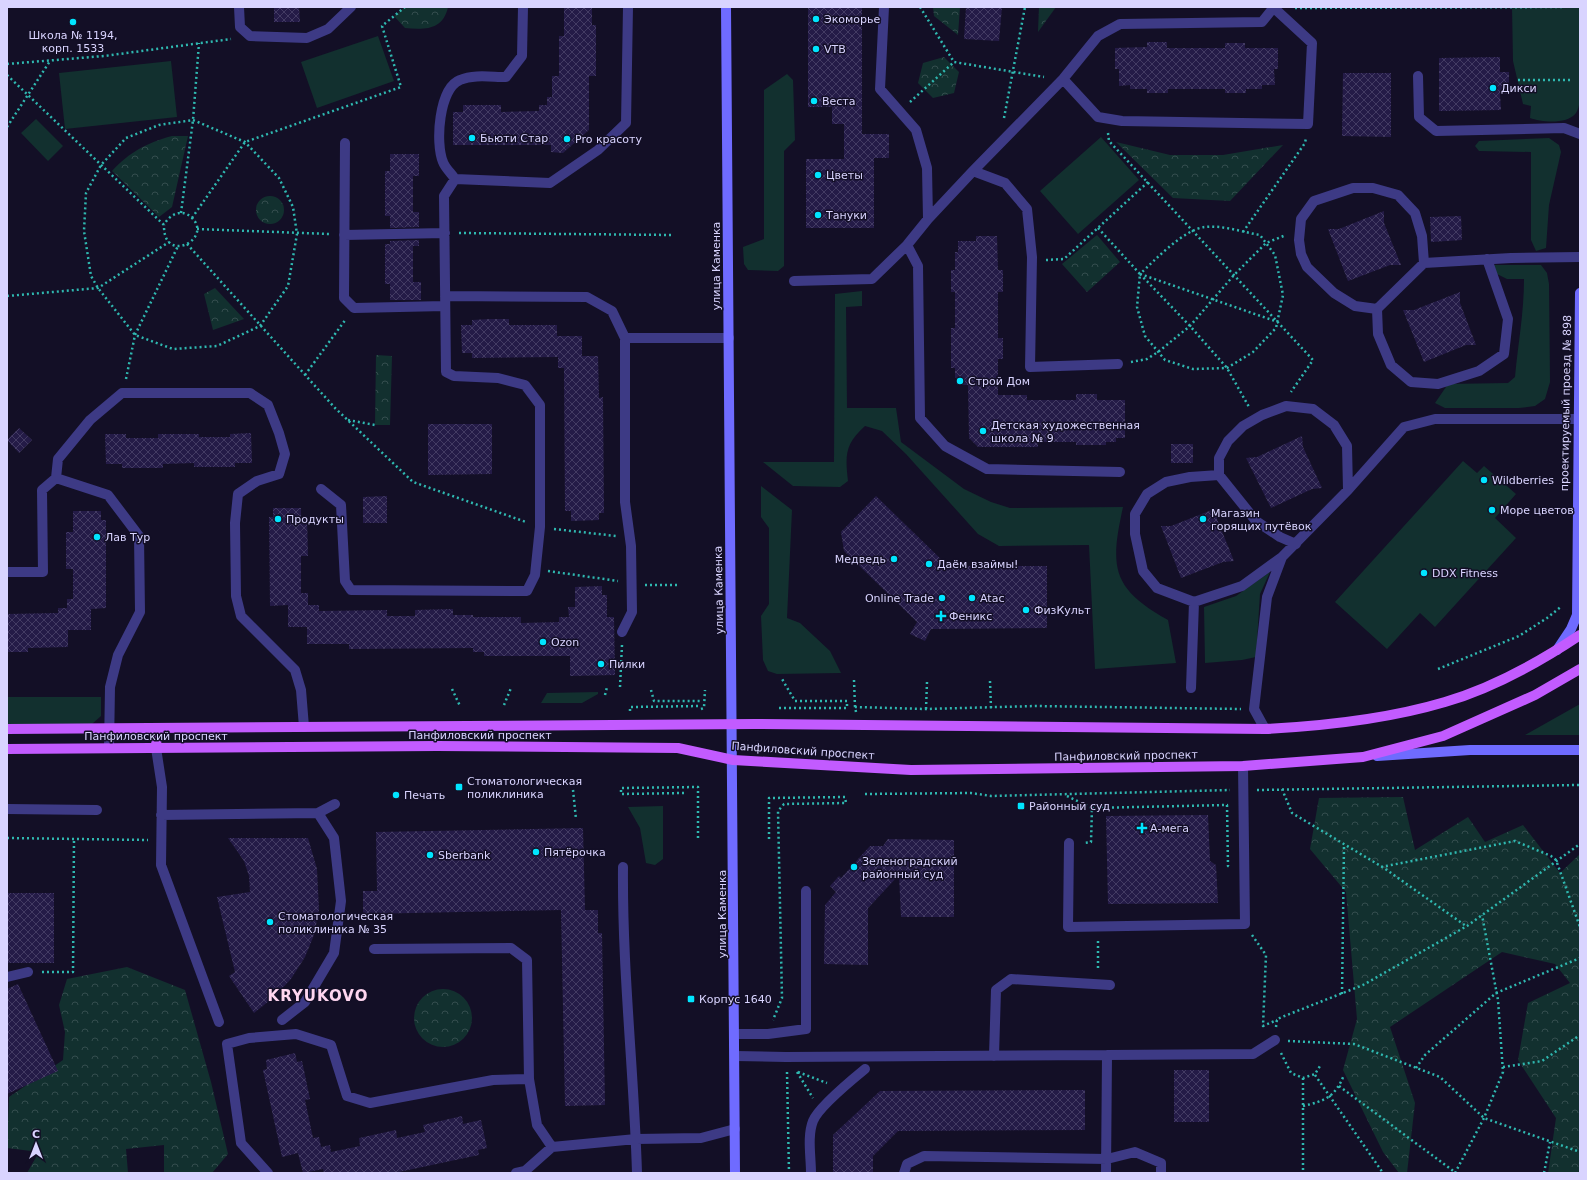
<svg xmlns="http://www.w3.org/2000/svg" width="1587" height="1180" viewBox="0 0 1587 1180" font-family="'DejaVu Sans',sans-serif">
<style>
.grass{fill:#12302f}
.forest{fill:url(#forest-crowns)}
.building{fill:url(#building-cross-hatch)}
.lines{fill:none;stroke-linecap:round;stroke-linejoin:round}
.path{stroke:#2fb8b0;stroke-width:2.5;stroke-dasharray:2 3;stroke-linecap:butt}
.service{stroke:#3d3a85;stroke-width:10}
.pedestrian{stroke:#3d3a85;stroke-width:10}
.secondary{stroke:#6f6bff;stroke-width:10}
.primary{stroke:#c25bff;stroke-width:10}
.poi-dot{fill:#00e5ff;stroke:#130f26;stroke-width:1.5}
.labels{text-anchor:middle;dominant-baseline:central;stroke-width:3;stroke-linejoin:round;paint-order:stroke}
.poi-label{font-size:11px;fill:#d9d4ff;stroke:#130f26;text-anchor:start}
.street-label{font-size:11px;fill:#d9d4ff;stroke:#130f26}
.district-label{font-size:15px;font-weight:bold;letter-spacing:1px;fill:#ffd6f0;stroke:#130f26}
</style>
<defs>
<pattern id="forest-crowns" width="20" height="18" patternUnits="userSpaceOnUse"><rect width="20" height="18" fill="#12302f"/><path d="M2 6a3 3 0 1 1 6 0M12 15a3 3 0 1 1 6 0" fill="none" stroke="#344d4e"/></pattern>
<pattern id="building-cross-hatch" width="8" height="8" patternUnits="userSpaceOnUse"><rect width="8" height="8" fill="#241b47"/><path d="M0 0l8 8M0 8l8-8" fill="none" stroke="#433b63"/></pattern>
</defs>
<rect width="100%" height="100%" fill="#130f26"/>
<path class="grass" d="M1512,7H1580V101C1579,105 1578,110 1576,113C1567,125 1541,122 1530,118L1531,106L1523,104L1513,61Z
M378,36L394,81L317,108L301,62Z
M171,61L177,117L65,129L59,73Z
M787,74L793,80L795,140L784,151V266L778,271L748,270L744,264L743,247L764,239V90Z
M36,119L63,146L48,161L21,133Z
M1101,137L1139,180L1078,234L1040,191Z
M1549,138L1559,145L1561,152L1549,205L1546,248L1536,251L1531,240V152L1479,151L1475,146L1479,141Z
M1494,265H1541L1547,273L1549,284L1550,382L1545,399L1535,406L1519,408H1445L1435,403L1448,384L1508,383L1515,377C1518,344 1524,313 1524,279H1507L1497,274Z
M862,291V306L846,307L847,408H896L901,442L964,489L991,502L1010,508L1123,507C1110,567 1111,588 1168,620L1176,663L1095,669L1089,545L999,546L978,534L906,454L882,431L865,426C845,444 845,455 848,481L840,487L793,486L763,462H834L835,294Z
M1463,461L1477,473L1484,466L1516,494L1495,518L1516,538L1435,627L1420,613L1387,649L1335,602Z
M761,486L792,510L787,618L800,623L830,651L841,673L777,674L768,671L763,660L761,616L769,604V528L761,517Z
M1270,572L1260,594L1256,657L1242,660L1205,663L1204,607L1236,596Z
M598,692V694L582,703H541L547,693Z
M7,697H101V716L92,724H7Z
M1580,704V735H1525Z
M663,806V859L655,865L646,863L640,828L628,807Z"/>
<path class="forest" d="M405,7H448C443,30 425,30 405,28L394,16Z
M933,7H960L958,35L934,16Z
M1039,7H1056L1038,32Z
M944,57L959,72L954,93L933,98L918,83L923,63Z
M172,136H188L172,207L159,217L112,171C130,152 146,143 172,136Z
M1116,142L1170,155H1223L1283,145L1230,201L1173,198Z
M256 210a14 14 0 1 1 28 0a14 14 0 1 1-28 0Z
M1097,235L1120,262L1087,292L1062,264Z
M215,288L244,319L213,330L204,294Z
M376,355L392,356L390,425H375Z
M1403,797L1415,850L1468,817L1485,842L1523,825L1560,873L1580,854V1173H1548L1556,1118L1518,1060L1528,1003L1570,983L1555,964L1502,952L1390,1027L1415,1103L1407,1173H1399L1383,1152L1343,1070L1357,1019L1346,892L1310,849L1319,798Z
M127,967L185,990L211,1082L228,1154L212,1173H164V1145L126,1149L128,1173H27L39,1152L7,1148L9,1097L63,1060L65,1032L59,1005L67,979Z
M414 1018a29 29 0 1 1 58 0a29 29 0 1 1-58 0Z"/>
<path class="building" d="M274,7H299L300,22H274Z
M564,7H592V25H596V76H589V130L563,153L551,152V145H453V112H463V105H501V112L539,111V105H547V97H552V76H559V36H564Z
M808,7H862V134H889V158H874V228H806V159H844V124H832V107H808Z
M966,7H1002L999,41L964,39Z
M1147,42H1167V48H1225V43H1245V48H1278V69H1274L1275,85H1262V89H1246V93H1225V89H1168V93H1147V89H1130V85L1119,86V69H1115V48L1147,47Z
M1500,57V72H1509V94H1500L1501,110L1439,111V58Z
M1343,73H1391V137L1342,136Z
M390,154H419V176H413V212H419V227L390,228V216H385V171H390Z
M1384,211V223L1401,265H1390L1348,281L1328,229H1339Z
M1461,216L1462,240L1431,242L1430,217Z
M976,236H997L998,270H1003V292H998V338H1003V359H998V395H1027V400H1076V394H1097V400H1125V438H1116V442H1106V445H1076V442H1038V447H978L969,438L968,385H959V378H955V368H951V328H955V292H951V270H955V252H958V241H976Z
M419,240V246H413V282H421V300H390V284H385V244H390V241Z
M1460,292V303L1476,345H1466L1424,362L1403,310H1414Z
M490,319H509V325H557V336H582V356H598L599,398L603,397L604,513H599V520L571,521V511H565L564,368H558V357L472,358V353H462L461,325H472V320Z
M428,424H492V474L428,475Z
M19,428L32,440L19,453L7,440Z
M251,433L252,463H235V467H194V463L163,464V468H122V464H106L105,434H126V438H158V434H199V437H230V434Z
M1302,436L1303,447L1322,488L1312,489L1271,508L1246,458L1257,457Z
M1171,444H1193V463H1171Z
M387,496V523H363V497Z
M876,496L948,566H1047V628L931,629L925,641L910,634L917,622L844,551L841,532Z
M273,508H301V517H307L308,556H301V593H308V605H319V611L387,610V616H415V610L453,609V615H473V617H521V623L559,622V617H569L568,607H575V587L602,586V595H607V617H614L615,675L570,676V656H484V652H473V648L349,649V644H307V627H288V605L270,606L269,517H273Z
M1217,508V519L1234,561L1223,562L1181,578L1161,526H1171Z
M73,511H101V520H106V608L91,609V630H68V647L28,648V652H7V614L58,613V608H67V599H73V569H66V532H73Z
M1208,815L1210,861L1216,865L1218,903L1108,904L1106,816Z
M583,828L585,910H598V933H602L605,1105L565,1106L561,910L363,914V891H377L376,832Z
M228,838H308L317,869L319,910L314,935L305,957L291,979L274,997L254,1013L229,976L235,972L217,897L250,892L249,876L244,861Z
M888,839L954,840V917H901L899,875L868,908V965L824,964L825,905L836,892L830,886L839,876L841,878L870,846H883Z
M7,893H54V963H7Z
M18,984L58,1071L7,1094V989Z
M295,1053L297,1062L302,1061L310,1099L305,1100L313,1138L319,1137L321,1147L330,1145L331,1152L360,1146L359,1138L396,1130L397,1138L425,1132L423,1125L462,1116L463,1124L481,1120L487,1148L478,1150L479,1155L394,1173H324L323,1169L303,1173L298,1153L282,1157L263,1070L267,1069L266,1060Z
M1174,1070H1209V1122H1174Z
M1085,1090V1130L898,1131L873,1156V1173H833V1135L880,1091Z"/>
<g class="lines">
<path class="path" d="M920,7L954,62L1044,77
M1295,8L1565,7
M7,64L104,56L231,39
M7,75L164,225C163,266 215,238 191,217C181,208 169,215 164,225
M1518,80H1570
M910,102L954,62
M1004,118L1025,7
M193,120L245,142L279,178L293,207L297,234L288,286L260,326L217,346L173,349L135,335L98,288L91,276L84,231L86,193L101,165L126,138L159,125Z
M7,127L50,61
M1108,133L1109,141L1313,360L1291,392
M181,213L193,120L199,43
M192,218L245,142L401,87L382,26L405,7
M1098,228L1140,274L1137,307L1145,336L1165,360L1193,369L1227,368L1253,352L1276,328L1283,295L1275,255L1260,235C1242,232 1223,225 1205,227C1184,229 1155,260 1140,274
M197,229L330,234
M1243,232L1305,143L1306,138
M459,233L674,235
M187,244L335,408L413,482L526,522
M1046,260L1064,259L1148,182
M1140,274L1190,326L1227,368L1249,407
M1140,274L1275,321
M7,296L98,288L169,242
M1131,362L1147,359L1158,352L1190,326L1234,275L1266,243L1286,235
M305,375L346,319
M126,379L135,335L178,246
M348,420L375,425
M554,529L616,536
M548,571L618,581
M645,585H677
M1438,669L1519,636L1547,618L1562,606
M854,680L855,707
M990,681L991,708
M620,687L622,645
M452,689L460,706
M651,690L654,701H700
M605,695L607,687
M504,705L511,688
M779,708H847V701H795L782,679
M701,709L704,708L705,690
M926,709L927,682
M630,711V707L700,706
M856,712L855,707L926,709L1036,706L1241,709
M1282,789L1292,813L1384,868L1466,926
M573,790L576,819
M1257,790L1580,785
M684,793L621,794V788L698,787V841
M865,794L971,793L991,796L1230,790
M1067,796L1092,808L1091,842L1083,843
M1092,808L1227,805L1228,866L1231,868
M7,838L148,840
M769,839V798L845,797L846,803L784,804L778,811L782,998L773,1020
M1381,867L1515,841L1551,856L1556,860L1580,927
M1252,935L1266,955L1263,1026L1277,1020
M1098,941V970
M42,972H73L74,839
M1342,994L1344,845
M1276,1027L1277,1019L1363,985L1467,926L1580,844
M1288,1041L1354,1044L1440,1077L1484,1118L1580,1152
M1281,1053L1291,1073L1303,1078L1315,1074L1320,1066
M1503,1067L1542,1061L1580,1035
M1416,1068L1425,1055L1496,993L1580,958
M787,1072L789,1173
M797,1072L813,1098
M798,1072L827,1083
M1315,1075L1383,1173
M1303,1078V1173
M1339,1086L1456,1173
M1303,1106C1325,1101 1335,1097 1344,1075
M1455,1173L1484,1118L1503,1072L1498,1000L1482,915
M1544,1173L1550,1142"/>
<path class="service" d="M239,7L240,27L250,36L307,38L328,29L351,7
M523,7L522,56L506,77C491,77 474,74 460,80C439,88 435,143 443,162C445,168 452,174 455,179L550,183L598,150L626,123L628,7
M1418,76L1419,117L1436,131L1564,128L1580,134
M1063,79L1098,117L1122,121L1308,124L1312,43L1274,8
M345,143L344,298L354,308L445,306
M973,171L1005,183L1027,209L1032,257L1030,367L1118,364
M928,219L973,171L1063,79L1098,36L1120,24L1262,22L1274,7
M344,235L445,233
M907,245L918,266L920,418L945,446L987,469L1120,472
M1424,263L1422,236L1415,213L1398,195L1373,188H1353L1314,201L1301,219L1299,240L1301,254L1307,267L1334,293L1355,306L1377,309L1424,263L1511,258L1580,257
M794,281L872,279L907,245L928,219L927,168L916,130L880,89L884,7
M445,296L587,297L612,311L625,338V502L631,546L632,612L622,632
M1377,309L1378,334L1391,365L1411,382L1438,384L1479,371L1504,354L1508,319L1487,259
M625,338H729
M1219,475L1190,477L1166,482L1147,494L1135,514V534L1143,571L1157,588L1194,602L1242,586L1282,557L1348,490L1404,427L1435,419H1577
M321,489L341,505L345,581L351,590L527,591L535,575L540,527V405L525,385L498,378L454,376L446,372L444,196L455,179
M1296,544L1280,537L1256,521L1219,475V458L1228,441L1243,426L1262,415L1286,406L1313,409L1334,425L1347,446L1348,490
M7,572H43L42,490L56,478
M1191,688L1194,602
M1265,729L1254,709L1267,597L1282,557
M109,748L110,687L118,655L140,612L139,536L108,495L56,478L58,459L90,420L122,393H250L268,405L279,433L285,454L279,474L257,481L238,494L235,523L236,596L241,616L295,670L301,690L304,727
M156,748L162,787L161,865L219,1022
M7,809L97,810
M318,813L335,804
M161,815L318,813L334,838L341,901L334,953L305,1002L282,1020
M1069,843L1068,927L1245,924L1243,766
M623,867C622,969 634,1071 637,1173
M374,949L511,948L527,960L529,1079L537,1125L552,1147
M7,977L28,972
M734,1034H768L806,1029V891
M1107,1055L1253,1054L1275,1040
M735,1056L786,1057L1107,1055L1106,1173
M994,1056L996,990L1011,979L1110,985
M268,1173L241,1143L227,1044L249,1038L296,1034L331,1045L347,1096L370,1103L493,1080L529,1079
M516,1173L525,1171L552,1147L636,1139L701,1138L735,1129
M904,1173L907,1164L924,1156L1107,1159L1135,1152L1161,1163V1173"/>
<path class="pedestrian" d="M811,1173C811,1157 807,1136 813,1121C818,1108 854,1078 865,1069"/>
<path class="secondary" d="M726,7L735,1173
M1557,650L1571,629L1577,615L1580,293
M1377,756L1470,750H1580"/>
<path class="primary" d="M7,729L754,724L1265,729C1324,726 1388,719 1445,702C1493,688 1538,663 1580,635
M156,748L157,728
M7,749L437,746L678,748L733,760L911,770L1243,766L1363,757L1443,736L1535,695L1580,669"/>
</g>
<g class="poi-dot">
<circle cx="816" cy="19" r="4"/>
<circle cx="73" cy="22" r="4"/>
<circle cx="816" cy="49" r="4"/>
<circle cx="1493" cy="88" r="4"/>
<circle cx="814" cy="101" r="4"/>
<circle cx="472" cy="138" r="4"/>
<circle cx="567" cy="139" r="4"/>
<circle cx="818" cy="175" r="4"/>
<circle cx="818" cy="215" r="4"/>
<circle cx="960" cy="381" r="4"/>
<circle cx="983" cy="431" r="4"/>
<circle cx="1484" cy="480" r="4"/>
<circle cx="1492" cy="510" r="4"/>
<circle cx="278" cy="519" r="4"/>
<circle cx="1203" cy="519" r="4"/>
<circle cx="97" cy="537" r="4"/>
<circle cx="894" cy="559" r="4"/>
<circle cx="929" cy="564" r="4"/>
<circle cx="1424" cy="573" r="4"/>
<circle cx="942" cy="598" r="4"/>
<circle cx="972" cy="598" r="4"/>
<circle cx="1026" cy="610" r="4"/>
<path d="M939 610h4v4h4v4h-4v4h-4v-4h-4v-4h4z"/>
<circle cx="543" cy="642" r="4"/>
<circle cx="601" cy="664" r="4"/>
<rect x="455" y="783" width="8" height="8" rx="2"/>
<circle cx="396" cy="795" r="4"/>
<rect x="1017" y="802" width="8" height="8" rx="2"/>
<path d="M1140 822h4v4h4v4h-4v4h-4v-4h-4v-4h4z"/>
<circle cx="536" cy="852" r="4"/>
<circle cx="430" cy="855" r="4"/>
<circle cx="854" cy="867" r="4"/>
<circle cx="270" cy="922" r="4"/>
<rect x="687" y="995" width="8" height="8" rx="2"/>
</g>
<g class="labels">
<g class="poi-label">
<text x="824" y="19">Экоморье</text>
<text x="73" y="35" text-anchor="middle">Школа № 1194,<tspan x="73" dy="13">корп. 1533</tspan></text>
<text x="824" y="49">VTB</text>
<text x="1501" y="88">Дикси</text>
<text x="822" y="101">Веста</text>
<text x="480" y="138">Бьюти Стар</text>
<text x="575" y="139">Pro красоту</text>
<text x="826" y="175">Цветы</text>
<text x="826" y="215">Тануки</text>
<text x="968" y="381">Строй Дом</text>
<text x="991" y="425">Детская художественная<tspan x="991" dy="13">школа № 9</tspan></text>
<text x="1492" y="480">Wildberries</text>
<text x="1500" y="510">Море цветов</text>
<text x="1211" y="513">Магазин<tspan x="1211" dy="13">горящих путёвок</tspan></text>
<text x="286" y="519">Продукты</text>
<text x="105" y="537">Лав Тур</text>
<text x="886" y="559" text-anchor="end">Медведь</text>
<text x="937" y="564">Даём взаймы!</text>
<text x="1432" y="573">DDX Fitness</text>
<text x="934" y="598" text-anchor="end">Online Trade</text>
<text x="980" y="598">Atac</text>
<text x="1034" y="610">ФизКульт</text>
<text x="949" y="616">Феникс</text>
<text x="551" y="642">Ozon</text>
<text x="609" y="664">Пилки</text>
<text x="467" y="781">Стоматологическая<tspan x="467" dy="13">поликлиника</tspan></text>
<text x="404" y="795">Печать</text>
<text x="1029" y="806">Районный суд</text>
<text x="1150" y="828">А-мега</text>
<text x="544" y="852">Пятёрочка</text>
<text x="438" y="855">Sberbank</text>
<text x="862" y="861">Зеленоградский<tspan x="862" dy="13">районный суд</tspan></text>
<text x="278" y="916">Стоматологическая<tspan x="278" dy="13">поликлиника № 35</tspan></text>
<text x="699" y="999">Корпус 1640</text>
</g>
<g class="street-label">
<text transform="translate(716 266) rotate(-90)">улица Каменка</text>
<text transform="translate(1566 403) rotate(-89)">проектируемый проезд № 898</text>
<text transform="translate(719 590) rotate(-91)">улица Каменка</text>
<text x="480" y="735">Панфиловский проспект</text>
<text x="156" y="736">Панфиловский проспект</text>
<text transform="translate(803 751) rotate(4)">Панфиловский проспект</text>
<text transform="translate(1126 756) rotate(-1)">Панфиловский проспект</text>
<text transform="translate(722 914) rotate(-90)">улица Каменка</text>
</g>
<g class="district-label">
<text x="318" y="996">KRYUKOVO</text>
</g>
</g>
<rect width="1587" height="1180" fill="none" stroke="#d9d4ff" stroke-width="16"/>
<g transform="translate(36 1144)" stroke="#130f26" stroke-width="3" paint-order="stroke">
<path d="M0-3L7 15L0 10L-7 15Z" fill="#d9d4ff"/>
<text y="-6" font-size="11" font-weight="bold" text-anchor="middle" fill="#d9d4ff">С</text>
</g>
</svg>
